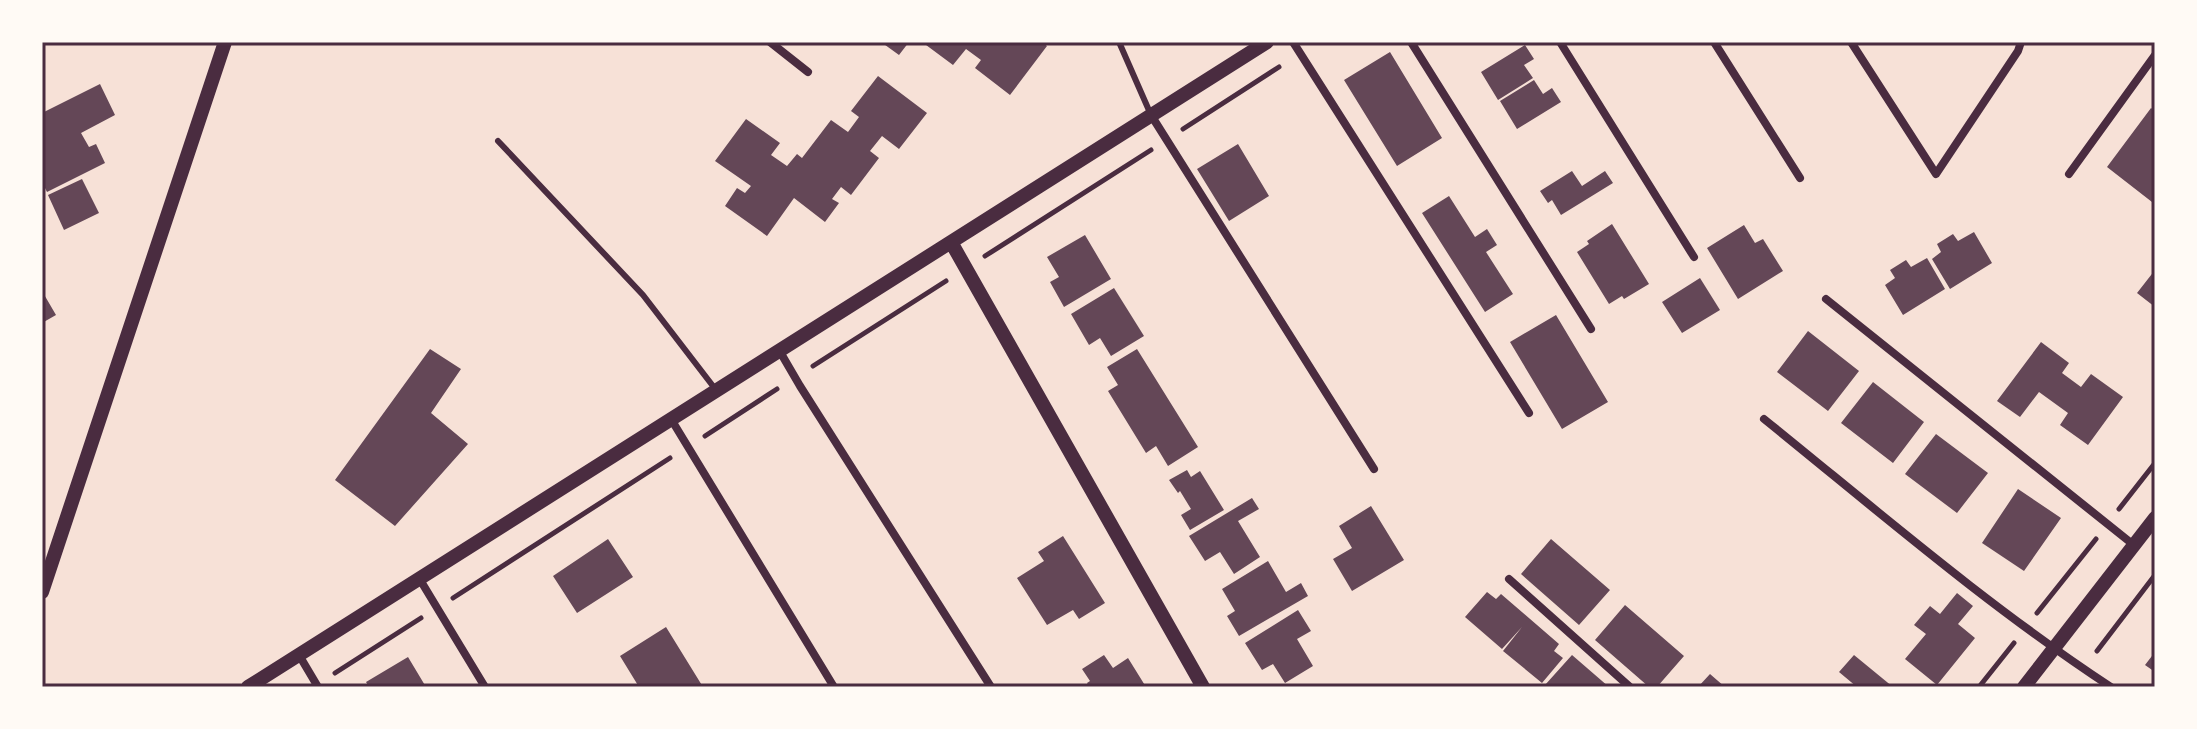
<svg xmlns="http://www.w3.org/2000/svg" width="2197" height="729" viewBox="0 0 2197 729" font-family="'PT Sans Narrow',sans-serif">
<style>
.building{fill:#644757}
.lines{fill:none;stroke-linecap:round;stroke-linejoin:round}
.path{stroke:#4a2c40;stroke-width:5}
.service{stroke:#4a2c40;stroke-width:6}
.minor{stroke:#4a2c40;stroke-width:8}
.tertiary{stroke:#4a2c40;stroke-width:14}
.neatline{fill:none;stroke:#4a2c40;stroke-width:3}
</style>
<rect width="100%" height="100%" fill="#f7e1d7"/>
<path class="building" d="M881,42H909L899,55Z
M922,42H1042L1047,46L1010,95L975,68L981,60L966,49L953,65Z
M1525,45L1534,59L1524,65L1533,78L1498,100L1481,72Z
M1390,52L1442,138L1397,166L1344,80Z
M878,76L927,113L899,149L882,136L870,151L879,158L851,195L841,187L832,199L839,203L825,222L794,198L767,236L725,206L737,188L745,193L751,186L715,161L746,119L780,143L771,155L787,166L797,154L802,158L831,120L848,132L859,117L851,111Z
M1534,80L1543,94L1552,88L1561,102L1517,129L1500,101Z
M100,84L115,115L81,133L89,147L96,144L105,163L47,192L42,182V113Z
M2151,108L2155,111V198L2152,202L2107,167Z
M1238,144L1269,196L1229,221L1197,169Z
M1572,171L1582,186L1605,171L1613,183L1561,215L1552,200L1548,203L1540,191Z
M82,179L99,213L64,230L48,195Z
M1449,196L1475,237L1487,229L1497,245L1486,252L1513,294L1485,312L1422,213Z
M1612,224L1649,284L1624,299L1622,296L1609,304L1577,252L1589,244L1587,241Z
M1744,225L1755,243L1763,239L1783,271L1738,299L1707,248Z
M1974,232L1992,263L1950,289L1932,259L1941,252L1937,244L1953,234L1958,241Z
M1085,235L1111,279L1064,307L1050,282L1059,277L1047,257Z
M1927,258L1945,289L1903,315L1885,285L1895,278L1890,270L1906,260L1911,267Z
M2155,270V307L2137,293Z
M1700,278L1720,310L1682,333L1662,302Z
M1114,288L1144,336L1111,356L1100,338L1089,345L1071,314Z
M42,291L56,315L42,323Z
M1556,315L1608,402L1562,429L1510,342Z
M1808,331L1859,371L1828,411L1777,372Z
M2041,342L2069,363L2062,373L2081,387L2091,374L2123,397L2088,445L2060,425L2068,413L2039,392L2020,417L1997,401Z
M430,349L461,369L431,413L468,444L395,526L335,480Z
M1137,349L1198,447L1168,466L1156,446L1146,453L1108,391L1118,385L1107,367Z
M1873,382L1924,422L1893,463L1841,423Z
M1936,434L1988,473L1957,513L1905,474Z
M1187,470L1191,477L1200,471L1224,510L1190,530L1181,515L1191,509L1180,491L1178,493L1169,480Z
M2018,489L2061,518L2024,571L1982,543Z
M1252,498L1259,509L1238,521L1260,557L1234,574L1220,552L1205,561L1189,536Z
M1371,506L1404,560L1352,591L1333,559L1352,548L1339,526Z
M1063,536L1105,603L1079,619L1073,610L1047,625L1017,578L1044,561L1038,552Z
M608,539L633,577L577,613L553,576Z
M1551,539L1610,590L1579,625L1521,574Z
M1268,561L1286,592L1301,583L1308,596L1239,636L1227,616L1235,611L1222,589Z
M1487,592L1496,599L1501,594L1559,644L1554,651L1563,658L1542,683L1503,651L1522,627L1502,649L1465,617Z
M1957,593L1973,606L1958,624L1975,638L1937,685L1905,659L1926,634L1914,625L1930,606L1940,614Z
M1625,605L1684,656L1657,687H1649L1595,640Z
M1298,610L1311,631L1297,639L1313,666L1285,683L1273,664L1262,670L1245,643Z
M666,627L703,687H639L620,656Z
M2155,652V672L2145,665Z
M1104,655L1113,668L1128,658L1146,687H1089L1087,683L1090,681L1082,669Z
M1572,655L1609,687H1547L1545,685Z
M1854,655L1893,687H1857L1839,672Z
M408,657L426,687H369L366,682Z
M1710,674L1725,687H1698Z"/>
<g class="lines">
<path class="path" d="M1183,129L1279,67
M985,256L1151,150
M813,366L946,281
M705,436L777,389
M2119,509L2155,463
M453,598L670,458
M2037,613L2096,539
M2097,651L2155,575
M335,673L421,618
M1979,687L2014,643"/>
<path class="service" d="M1119,42L1151,115
M498,141L643,295L716,390"/>
<path class="minor" d="M770,42L808,72
M1293,42L1529,413
M1411,42L1591,329
M1560,42L1694,257
M1714,42L1800,178
M1851,42L1936,174L2018,51L2021,42
M1151,115L1374,469
M2069,174L2155,55
M1826,299L2135,546
M779,350L800,386L991,687
M671,419L834,687
M1764,419C1878,511 1989,607 2111,687
M419,578L485,687
M1509,579L1630,687
M299,655L318,687"/>
<path class="tertiary" d="M951,242L1203,687
M42,592L225,42
M248,687L1267,42
M2024,687L2155,518"/>
</g>
<rect width="2197" height="729" fill="none" stroke="#fffaf5" stroke-width="88"/>
<rect x="44" y="44" width="2109" height="641" class="neatline"/>
</svg>
